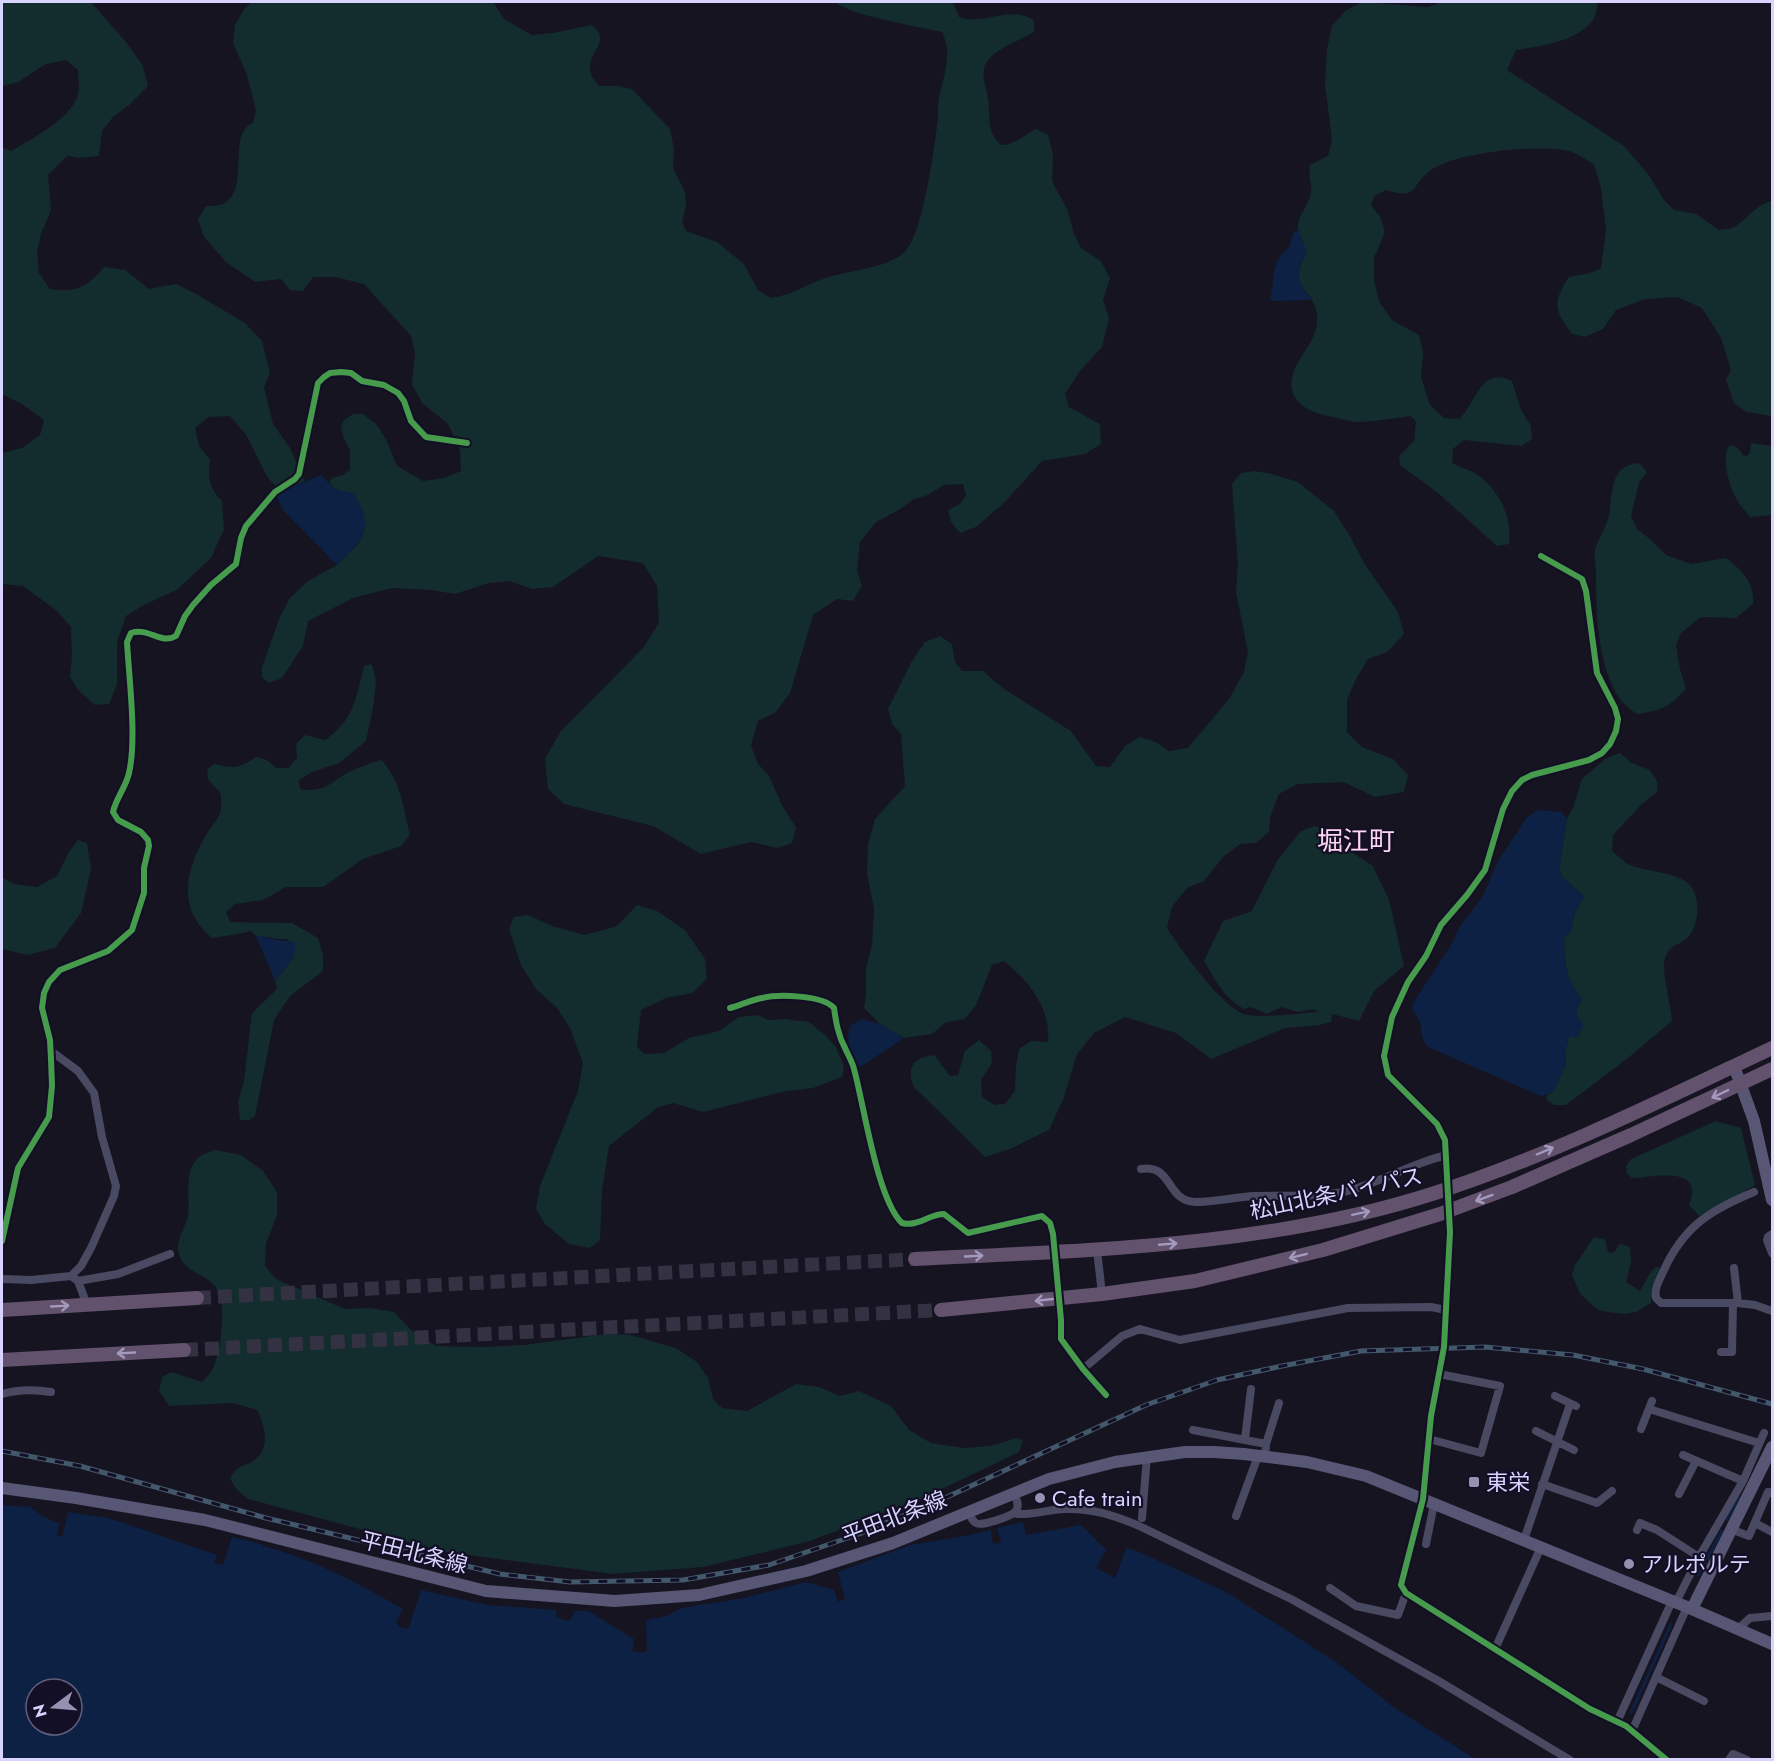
<svg xmlns="http://www.w3.org/2000/svg" width="1774" height="1761" viewBox="0 0 1774 1761" font-family="Jost,'Noto Sans JP',sans-serif">
<style>
.green{fill:#132c2d}
.water{fill:#0d2144;fill-rule:evenodd}
.lines{fill:none;stroke-linecap:round;stroke-linejoin:round}
.stream{stroke:#0d2144;stroke-width:3}
.minor-tunnel{stroke:#333142;stroke-width:8;stroke-dasharray:8 4;stroke-linecap:butt}
.trunk-tunnel{stroke:#333142;stroke-width:14;stroke-dasharray:14 7;stroke-linecap:butt}
.minor{stroke:#4a4962;stroke-width:8}
.secondary{stroke:#575674;stroke-width:12}
.trunk{stroke:#62526e;stroke-width:14}
.rail-casing{stroke:#43596b;stroke-width:5}
.rail{stroke:#130f26;stroke-width:3;stroke-dasharray:9;stroke-linecap:butt}
.cycleway-casing{stroke:#130f26;stroke-width:10}
.cycleway{stroke:#469c4c;stroke-width:6}
.oneway{stroke:#a39abe}
.poi-dot{fill:#9591b1;stroke:#130f26;stroke-width:2}
.labels{text-anchor:middle;dominant-baseline:central;stroke-width:4.5;stroke-linejoin:round;paint-order:stroke}
.street-label{font-size:22px;fill:#d9d4ff;stroke:#130f26}
.poi-label{font-size:22px;fill:#d9d4ff;stroke:#130f26;text-anchor:start}
.quarter-label{font-size:26px;fill:#ffd6f0;stroke:#130f26}
</style>
<rect width="100%" height="100%" fill="#161421"/>
<path class="green" d="M2,2H91L126,42L143,66L148,86L129,105L113,117L102,131L99,156L81,158L67,156L48,175L51,210L41,234L37,252L39,273L50,289C77,293 87,287 104,267L125,270L149,289L176,284L196,294L245,323L262,341L270,373L264,387L273,424L290,448L305,481L281,492L268,478L247,436L230,416L209,417L195,428L199,446L210,460C208,479 209,488 222,501L224,529L211,558L178,589L142,606L126,616L117,642V684L109,704L95,705L79,691L70,677L72,658L71,627L56,610L23,586L2,584V453L22,448L40,435L44,420L22,404L2,394V147L11,151C32,139 72,118 78,94C80,87 78,77 78,70L66,60L46,64L18,82L2,86Z
M252,2H493L504,19L532,35L553,33L591,25C619,44 570,59 600,86H619L632,89L670,129L674,149L673,168L685,192L686,205L682,222L686,231L717,242L744,264L758,290L771,298C795,294 805,285 826,278C849,270 884,269 904,253C922,237 934,152 937,126C939,116 937,104 940,94C943,80 948,65 947,49C947,44 944,37 942,32C920,27 849,15 835,2H953L959,17C982,26 1015,4 1034,21V32C1019,41 1002,46 990,58C978,70 986,85 988,98C991,117 985,130 1001,145C1015,145 1024,135 1036,129L1048,135L1053,154L1052,181L1068,211L1073,231L1081,248L1101,261L1110,278L1103,300L1109,318L1102,347L1080,371L1065,394L1069,407L1100,424L1101,444L1085,454L1042,461L1004,503L976,527L960,533L951,522L948,510L960,504L966,495L963,484L944,485L928,495L914,499L897,511L876,522L860,542L857,571L862,586L853,601L837,599L813,615L790,693L775,713L758,721L751,745L758,764L769,776L782,805L796,828L792,843L778,848L751,842L701,854L653,826L564,804L548,789L545,759L560,732L643,648L659,623L657,586L643,563L598,556L553,587L532,589L509,581L489,583L455,594L431,590L392,588L353,598L308,621L303,646L282,678L269,683L262,677V667L280,617L290,598L308,581L337,565L359,543L347,493L335,489L329,482L332,478L343,475L350,470V450L343,436L341,426L344,420L353,414H363L376,424L386,439L397,466L423,481L444,478L461,471L460,450L448,424L422,403L412,384L415,353L411,336L364,284L335,277H313L303,291L290,290L281,279L255,282L226,262L204,237L198,219L206,206C210,206 216,206 220,205C253,195 225,134 253,123L256,110L247,75L233,43L235,25L244,9Z
M1362,2L1428,7L1442,2H1598C1597,7 1596,15 1593,20C1577,42 1540,46 1516,50L1507,70L1624,146L1648,174L1664,200L1674,210L1696,214L1719,230C1724,229 1730,229 1734,227C1748,219 1756,204 1772,201V416L1747,412L1734,403L1726,380L1731,370L1721,338L1702,308L1677,297L1645,299L1616,310L1603,329L1585,337L1572,334C1554,310 1552,303 1569,277C1581,274 1590,275 1601,268L1606,230L1601,188L1594,164C1586,160 1577,153 1569,151C1538,144 1458,152 1431,170C1411,184 1419,201 1386,190L1374,196L1371,205L1380,217L1385,232L1374,258V280L1379,301L1392,320L1419,335L1423,352L1421,377L1430,405L1444,418L1459,419C1477,403 1480,365 1512,381L1521,410L1531,426L1532,439L1522,446L1464,440L1453,449L1452,463C1459,467 1466,469 1473,472C1497,486 1513,516 1509,544L1497,546L1438,493L1400,465L1399,456L1414,441L1416,422L1411,416C1394,418 1377,421 1360,422C1353,422 1345,420 1338,418C1317,414 1287,407 1292,378C1297,355 1320,340 1317,315C1314,287 1285,289 1307,253C1304,244 1297,233 1298,225C1299,214 1309,205 1311,193C1312,183 1308,176 1310,165L1328,156L1332,140L1325,84L1327,49L1332,26L1345,11Z
M1751,443L1772,446V515L1750,517C1746,511 1739,505 1736,498C1729,486 1722,460 1728,447L1732,445L1738,448L1743,455L1747,456L1750,453Z
M1639,463L1647,472L1639,482L1631,516L1637,529L1650,539L1666,555L1691,564L1726,558C1742,570 1755,583 1753,604L1736,618L1701,617L1681,633L1676,645L1680,669L1686,689C1670,707 1660,711 1637,714C1631,710 1624,705 1620,699C1597,665 1596,612 1596,573C1596,566 1594,557 1595,550C1598,539 1606,528 1609,516C1613,493 1609,465 1639,463Z
M1254,471L1272,474L1298,482L1334,511L1350,536L1364,563L1398,612L1404,634L1387,652L1368,659L1356,679L1347,700V732L1362,747L1393,759L1408,775L1404,792L1375,797L1344,782L1297,784L1279,794L1270,817L1269,832L1256,843L1240,844L1224,856L1204,881L1187,888L1172,907L1167,928C1182,951 1220,1005 1244,1014C1258,1019 1302,1013 1319,1012L1313,1009L1298,1012L1282,1007L1267,1014L1251,1007L1244,1009C1225,999 1215,980 1204,961L1223,921L1252,911L1277,861L1301,831L1315,826L1329,833L1337,843L1373,866L1389,900L1404,966L1374,991L1359,1021L1332,1014L1331,1022L1319,1025L1285,1028L1211,1059L1176,1033L1125,1017L1094,1033L1077,1054L1064,1097L1049,1130L1010,1149L985,1157L913,1086C907,1066 913,1058 934,1055L950,1076L958,1075L965,1051L979,1040L991,1051L992,1063L981,1080L982,1097L995,1105L1005,1104L1015,1091L1016,1065L1019,1049L1031,1041L1048,1042C1051,1008 1029,981 1004,961L992,965L976,1005L965,1019L946,1022L932,1034L904,1038L880,1024L864,1008L866,993V969L872,945L874,909L867,874L868,845L875,819L905,786L901,734L892,724L888,709L912,661L925,642L940,636L952,644L955,662L962,671H983L1004,689L1071,731L1096,766L1110,767L1125,746L1140,737L1156,742L1169,751L1188,748L1229,699L1244,672L1248,652L1236,592L1238,564L1232,484L1241,473Z
M372,664L376,681L373,708L366,741L339,763L312,772L299,780L300,789C328,794 332,779 353,770C362,766 372,763 381,760C400,778 404,810 410,835L401,846L363,859L323,887H286L263,900L235,904L226,912L230,922L292,923L318,938L323,955V971L290,996L274,1020L255,1116L249,1120H240L238,1102L244,1081L252,1013L277,989L275,981L294,957L288,939C276,940 268,936 256,936L251,931L239,934L212,938C177,910 185,872 205,837C209,829 217,821 220,813C222,807 221,800 221,794L208,779L207,770L214,764C235,769 239,768 256,757L267,760L276,768H288L297,758L296,744L305,735L325,740C354,720 356,698 364,666Z
M1620,753L1632,763L1650,770L1658,783L1657,792L1642,804L1613,835L1612,851C1616,854 1621,859 1626,863C1641,872 1678,871 1690,885C1701,898 1699,925 1688,937C1680,946 1670,943 1665,958C1661,972 1671,1004 1672,1021L1628,1058L1566,1105H1554L1547,1100V1095L1553,1092L1566,1064L1565,1051L1576,1012L1582,998C1565,982 1565,961 1564,939L1570,932L1576,910L1584,896L1562,877L1559,869L1567,818L1573,808L1582,779L1605,759Z
M78,840L87,843L91,869L81,913L55,948L27,955L2,949V877L14,884L37,887L57,876L69,852Z
M637,905L657,911L685,930L705,959L707,979L692,993L666,998L641,1010L637,1047L645,1054L664,1053L689,1038L719,1031L739,1017L759,1015L768,1020L784,1019L809,1022L826,1036L836,1047L844,1067L842,1077L813,1088L786,1091L703,1112L673,1103L657,1108L609,1146L602,1191L600,1240L590,1248L569,1244L545,1224L536,1209L540,1186L578,1091L583,1063L570,1028L557,1008L536,989L521,965L509,929L514,917L528,915L552,926L585,935L617,926Z
M1716,1121L1741,1128L1755,1185L1699,1216L1689,1205C1705,1165 1656,1177 1632,1178L1627,1174L1626,1166L1631,1159Z
M215,1150L241,1155L263,1171L277,1192V1216L266,1243L265,1266L276,1279L345,1309L371,1308L394,1312L411,1330L436,1346L482,1347L525,1345L606,1334L630,1335L676,1348L697,1362L708,1378L713,1399L722,1408L747,1411L796,1384L819,1387L840,1396L859,1391L891,1406L909,1430L931,1443L964,1448L991,1446L1016,1438L1023,1440L1019,1452L921,1499L810,1541L703,1567L613,1574L445,1552L248,1499L237,1490L230,1479C240,1461 243,1469 256,1459C271,1447 264,1423 257,1410L233,1403L169,1406L159,1391L162,1377L171,1372L202,1382C206,1378 211,1373 213,1368C221,1349 229,1300 213,1284C201,1272 181,1271 178,1250C177,1240 184,1229 187,1220C192,1201 182,1173 198,1158C202,1154 210,1152 215,1150Z
M1594,1237L1605,1239L1608,1252L1612,1253L1616,1250L1619,1244L1630,1247L1631,1262L1626,1282L1640,1291L1650,1273L1656,1267H1659L1660,1270L1652,1286L1651,1303L1636,1312L1626,1314L1607,1312L1598,1310L1580,1294L1572,1275L1575,1265Z"/>
<path class="water" d="M1298,230L1307,253C1294,273 1297,282 1312,300L1270,301C1275,281 1270,260 1289,248L1294,231Z
M321,475L335,489L354,494C376,529 363,540 337,565L283,510L277,497L281,492Z
M1538,810L1561,812L1567,818L1559,869L1562,877L1584,896L1576,910L1570,932L1564,939C1565,961 1565,982 1582,998L1576,1012L1583,1025L1578,1037H1569L1565,1051L1566,1064L1553,1092L1541,1096L1428,1047C1418,1035 1424,1028 1418,1018C1415,1013 1413,1011 1412,1005L1454,940L1459,927L1482,898L1498,861L1527,817Z
M256,936C267,936 268,938 276,940C286,942 287,938 296,944L294,957L275,981Z
M862,1019L880,1024L904,1038L860,1067C851,1052 845,1044 850,1026Z
M2,1505L30,1507L44,1517L59,1523L57,1535L62,1537L68,1512L109,1518L217,1555L214,1563L223,1565L232,1537L262,1544L263,1546C313,1559 358,1583 403,1609L396,1622C400,1628 403,1630 409,1628L421,1590L488,1605L556,1610L557,1618L570,1621L575,1611H588L634,1639L632,1651L642,1653L647,1651L646,1620L667,1616L681,1608L744,1598L806,1582L834,1590L838,1602L845,1599L838,1572L910,1545L970,1535L991,1530L992,1541L994,1544L1000,1543L1001,1540L997,1528L1023,1522L1026,1535L1081,1525L1106,1550L1096,1568L1115,1578L1126,1548L1135,1550L1228,1593L1339,1664L1392,1706L1475,1759H2ZM36,1689H72V1725H36Z"/>
<g class="lines">
<path class="stream" d="M1727,1519L1739,1497
M1698,1575L1722,1531
M1631,1713L1671,1624"/>
<path class="minor-tunnel" d="M1447,1167L1450,1232
M1053,1234L1061,1320"/>
<path class="trunk-tunnel" d="M197,1298L915,1259
M184,1350L941,1310"/>
<path class="minor" d="M730,1008C741,1005 751,1000 762,998C778,994 823,995 834,1008C836,1022 838,1035 845,1048C848,1055 852,1061 854,1069C864,1105 877,1199 902,1223C918,1227 929,1214 944,1214L968,1233L1042,1216L1050,1223L1053,1234
M51,1051L78,1071L94,1093L102,1137L116,1186L114,1196L91,1248L81,1266L71,1276
M1447,1167L1445,1140L1437,1124L1388,1075L1384,1056L1392,1017L1408,982L1426,956L1441,925L1467,895L1485,870L1503,809L1512,791L1522,780L1532,775L1589,760L1602,753L1610,744L1616,731L1618,719L1615,708L1597,673L1586,591L1582,579L1541,556
M1141,1169C1173,1164 1166,1201 1195,1202C1215,1202 1235,1197 1255,1196C1285,1195 1318,1198 1347,1191C1382,1182 1412,1163 1447,1155
M1754,1192C1710,1210 1683,1227 1663,1272C1659,1281 1654,1288 1656,1298L1661,1303H1738L1755,1305L1772,1311
M1450,1232L1444,1347L1431,1416L1423,1499L1401,1585L1403,1590L1590,1709L1626,1726L1667,1760
M1772,1234L1768,1237L1767,1240L1772,1253
M2,1241L18,1168L49,1117L52,1086L51,1059L50,1040L42,1008L44,993L49,982L60,970L108,951L132,930L144,893V868L149,846L148,840L141,832L118,820L113,812C116,798 126,787 129,773C137,738 129,679 127,642L131,633C149,627 161,645 176,636L185,616L193,605L211,585L236,564L241,538L246,526L275,492L295,479L299,474L318,383L324,377L330,373L341,372L351,373L362,381L384,385L398,393L404,401L411,421L426,437L467,443
M1097,1250L1102,1294
M1734,1268L1738,1303
M2,1279L31,1280L71,1276L78,1281L87,1305
M78,1281L118,1274L170,1254
M1061,1320V1339L1083,1369L1106,1395
M1721,1352H1732L1733,1303
M1083,1369L1122,1336L1140,1329L1180,1340L1348,1308L1431,1307L1446,1310
M2,1394C19,1389 33,1389 51,1392
M1555,1396L1576,1406
M1649,1409L1759,1443
M1641,1429L1652,1401
M1193,1430L1266,1444L1265,1457
M1536,1431L1574,1450
M1245,1439L1251,1389
M1429,1439L1481,1453L1500,1386L1439,1374
M1266,1444L1279,1403
M1683,1455L1743,1481
M1542,1484L1597,1503L1612,1491
M1679,1494L1696,1461
M968,1511C970,1515 972,1521 976,1523C981,1527 1012,1516 1016,1511C1020,1505 1016,1498 1014,1493
M1014,1513C1023,1517 1052,1509 1065,1509C1091,1508 1113,1515 1137,1525L1291,1599L1437,1680L1570,1760
M1236,1516L1258,1456
M1142,1518L1147,1456
M1755,1523L1772,1532
M1637,1530L1640,1523L1657,1530L1699,1557
M1733,1530L1749,1536L1768,1492L1772,1493
M1524,1540L1570,1404
M1426,1544L1434,1504
M1330,1588L1356,1606L1398,1615L1406,1593
M1676,1602L1699,1557L1743,1481L1764,1433
M1738,1629L1750,1618L1772,1616
M1495,1649L1541,1547
M1656,1677L1704,1701
M1617,1722L1672,1601
M1632,1731L1687,1607
M1729,1760L1733,1754L1747,1760"/>
<path class="secondary" d="M1734,1066L1754,1121L1772,1200
M2,1488L76,1498L205,1520L486,1591L615,1601L699,1595L806,1571L893,1543L1049,1479L1115,1462L1185,1452H1214L1244,1454L1307,1462L1366,1476L1687,1607L1772,1644
M1692,1609L1772,1447"/>
<path class="trunk" d="M915,1259C1090,1250 1268,1247 1435,1193C1552,1155 1662,1100 1772,1048
M2,1310L197,1298
M941,1310L1102,1294L1195,1281L1323,1250L1440,1214L1512,1187L1631,1135L1772,1069
M2,1360L184,1350"/>
<g class="rail-casing">
<path id="rail" d="M2,1451L80,1466L266,1518L500,1574L570,1582L683,1580L769,1565L859,1534L934,1503L1146,1405L1217,1380L1282,1366L1361,1351L1485,1347L1573,1355L1643,1369L1772,1404"/>
</g>
<use href="#rail" class="rail"/>
<g class="cycleway-casing">
<path id="cycleway" d="M1541,556L1582,579L1586,591L1597,673L1615,708L1618,719L1616,731L1610,744L1602,753L1589,760L1532,775L1522,780L1512,791L1503,809L1485,870L1467,895L1441,925L1426,956L1408,982L1392,1017L1384,1056L1388,1075L1437,1124L1445,1140L1450,1232L1444,1347L1431,1416L1423,1499L1401,1585L1406,1593L1590,1709L1626,1726L1667,1760
M730,1008C741,1005 751,1000 762,998C778,994 823,995 834,1008C836,1022 838,1035 845,1048C848,1055 852,1061 854,1069C864,1105 877,1199 902,1223C918,1227 929,1214 944,1214L968,1233L1042,1216L1050,1223L1053,1234L1061,1320V1339L1083,1369L1106,1395
M2,1241L18,1168L49,1117L52,1086L51,1059L50,1040L42,1008L44,993L49,982L60,970L108,951L132,930L144,893V868L149,846L148,840L141,832L118,820L113,812C116,798 126,787 129,773C137,738 129,679 127,642L131,633C149,627 161,645 176,636L185,616L193,605L211,585L236,564L241,538L246,526L275,492L295,479L299,474L318,383L324,377L330,373L341,372L351,373L362,381L384,385L398,393L404,401L411,421L426,437L467,443"/>
</g>
<use href="#cycleway" class="cycleway"/>
</g>
<defs><path id="oneway-shaft" d="M-6 0H5M1.5-3L5.5 0L1.5 3" fill="none" stroke-width="1.6" stroke-linecap="round" stroke-linejoin="round" transform="scale(1.5)"/></defs>
<g class="oneway">
<use href="#oneway-shaft" transform="translate(1720 1094) rotate(154)"/>
<use href="#oneway-shaft" transform="translate(1545 1151) rotate(-23)"/>
<use href="#oneway-shaft" transform="translate(1484 1198) rotate(160)"/>
<use href="#oneway-shaft" transform="translate(1361 1213) rotate(-12)"/>
<use href="#oneway-shaft" transform="translate(1168 1244) rotate(-5)"/>
<use href="#oneway-shaft" transform="translate(974 1256) rotate(-3)"/>
<use href="#oneway-shaft" transform="translate(1298 1256) rotate(166)"/>
<use href="#oneway-shaft" transform="translate(1044 1300) rotate(174)"/>
<use href="#oneway-shaft" transform="translate(60 1306) rotate(-3)"/>
<use href="#oneway-shaft" transform="translate(126 1353) rotate(177)"/>
</g>
<g class="poi-dot">
<rect x="1468" y="1476" width="12" height="12" rx="3"/>
<circle cx="1040" cy="1498" r="6"/>
<circle cx="1629" cy="1564" r="6"/>
</g>
<g class="labels">
<g class="street-label">
<text transform="translate(1336 1193) rotate(-12)">松山北条バイパス</text>
<text transform="translate(894 1517) rotate(-21)">平田北条線</text>
<text transform="translate(414 1552) rotate(14)">平田北条線</text>
</g>
<g class="poi-label">
<text x="1486" y="1482">東栄</text>
<text x="1052" y="1498">Cafe train</text>
<text x="1641" y="1564">アルポルテ</text>
</g>
<g class="quarter-label">
<text x="1356" y="841">堀江町</text>
</g>
</g>
<rect width="1774" height="1761" fill="none" stroke="#d9d4ff" stroke-width="6"/>
<g transform="translate(54 1707) rotate(254)"><circle r="28" fill="#130f26" stroke="#625e7d" stroke-width="1.5"/>
<path d="M0-4.5L10 22L0 15L-10 22Z" fill="#9591b1"/>
<text y="-9" font-size="16" font-weight="bold" text-anchor="middle" fill="#d9d4ff">N</text>
</g>
</svg>
